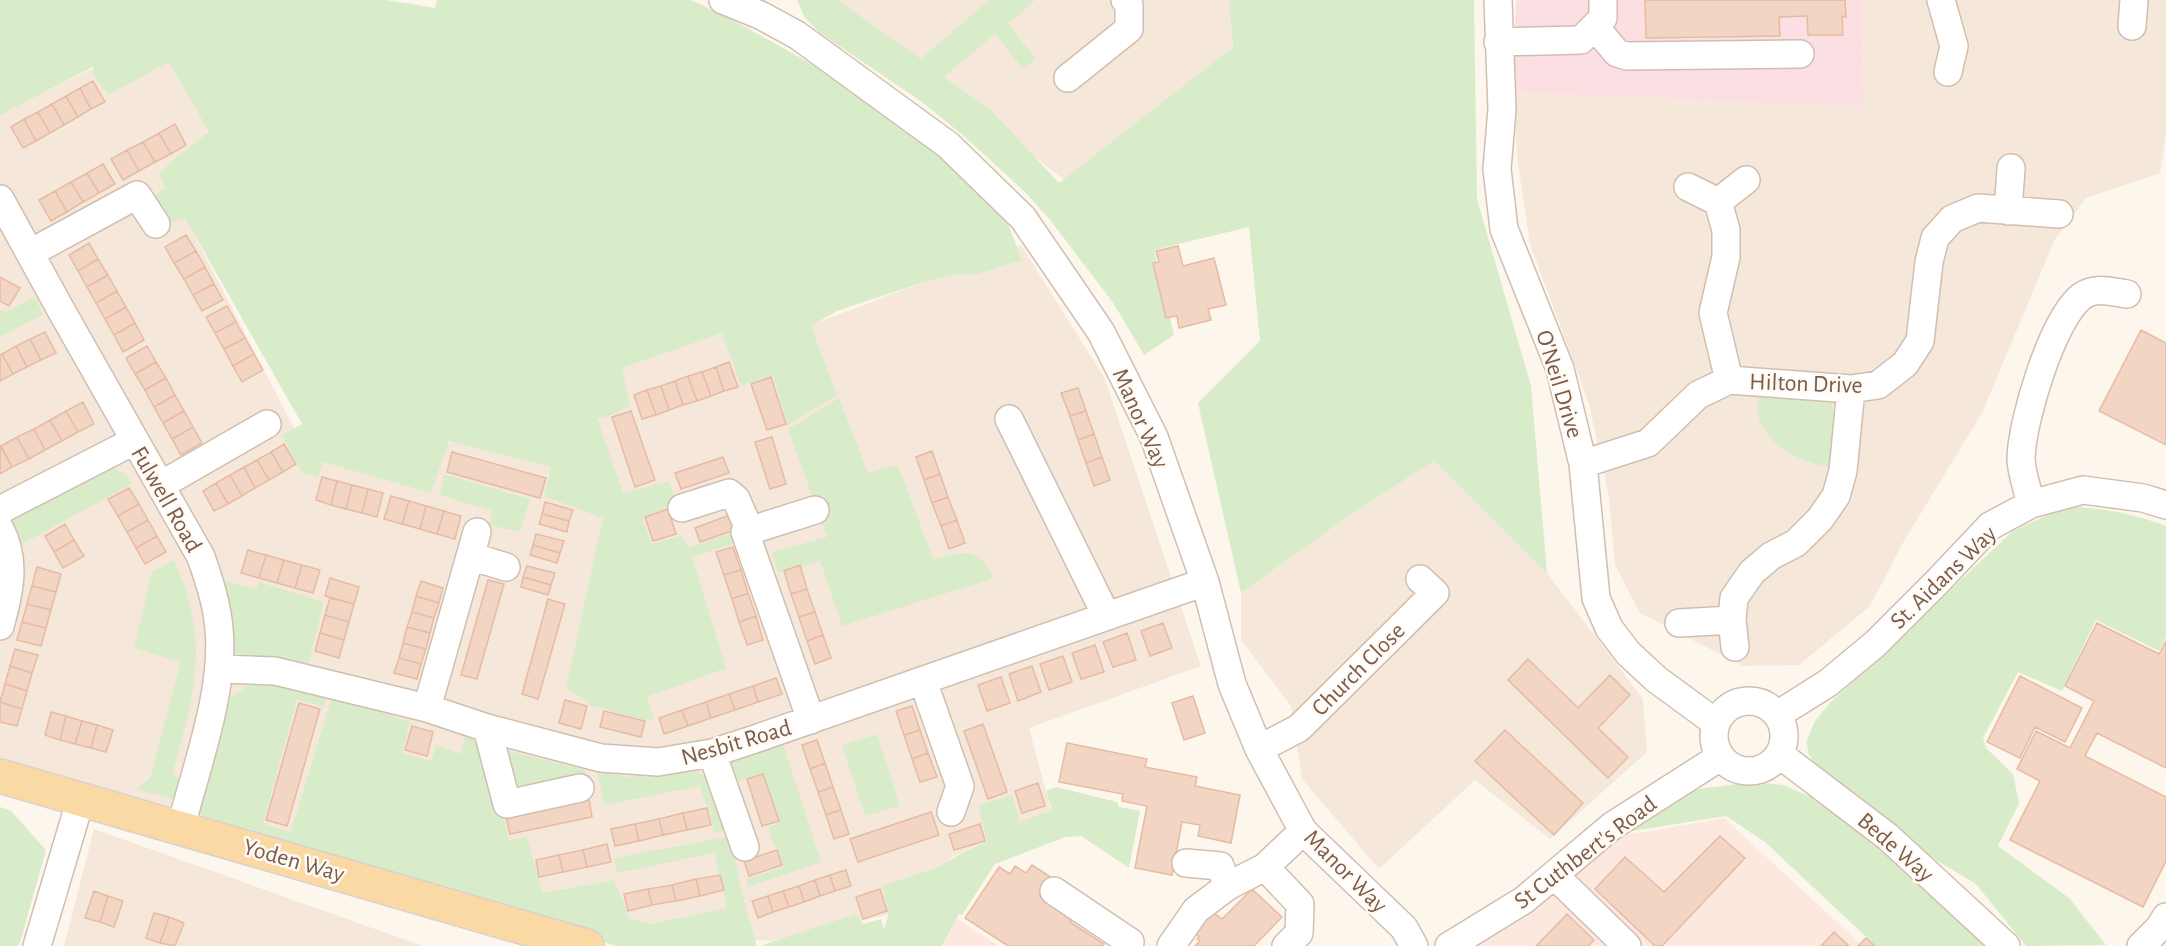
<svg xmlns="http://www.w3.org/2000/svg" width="2166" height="946" viewBox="0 0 2166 946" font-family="'Alegreya Sans',sans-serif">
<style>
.residential{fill:#f5e8da}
.commercial{fill:#fde8e0}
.medical{fill:#fbdfe3}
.green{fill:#d8ecc9}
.building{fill:#f3d5c3;stroke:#e6bba3;stroke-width:1.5}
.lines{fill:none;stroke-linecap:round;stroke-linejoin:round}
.minor-casing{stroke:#d1beb0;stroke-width:30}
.major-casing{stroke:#dad1cd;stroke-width:36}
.minor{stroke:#fff;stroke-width:27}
.major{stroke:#fbd9a5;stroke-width:33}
.labels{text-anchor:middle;stroke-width:5;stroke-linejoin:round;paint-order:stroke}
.street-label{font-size:24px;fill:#7a5c4d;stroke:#fffaf3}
</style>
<rect width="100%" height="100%" fill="#fdf6ec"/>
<path class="residential" d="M818,0H1229L1233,47L1064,180L883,37Z
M1862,0H2166V134L2160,173L2086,198L2055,239L1982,413L1904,541L1870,606L1799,665L1743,666L1640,613L1615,565L1609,497L1589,404L1530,244L1518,164L1512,92L1863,107Z
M169,58L208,130L189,225L309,457L431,493L448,443L598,415L623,363L722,330L811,325L1021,245L1104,377L1201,666L1029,728L1051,810L952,857L896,913L771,941L633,931L0,760V114L90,70Z
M1434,461L1547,573L1643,699L1647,752L1550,839L1475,780L1379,869L1302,779L1291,706L1241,640V593L1353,513Z
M94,829L423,946H64Z"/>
<path class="commercial" d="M1724,818L1863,946H1471L1620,836Z
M957,918L999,946H943Z"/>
<path class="medical" d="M1516,0H1862L1863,107L1512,92Z"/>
<path class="green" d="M0,0H386L435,8L437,0H691L731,19L806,61L848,88L941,157L1007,222L1022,260L973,275L954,274L927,281L837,311L811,326L837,395L788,425L773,375L741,386L722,333L622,368L630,406L609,416L597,418L623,493L669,481L677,504L642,517L652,544L682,535L688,548L732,533L735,543L692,557L726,668L647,697L654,719L645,720L592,706L566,688L603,518L544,496L551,467L449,441L431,493L323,462L318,477L302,473L282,435L302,424L185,218L164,224L152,208L156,194L165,188L159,173L178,156L209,132L169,62L108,95L93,74V67L0,115Z
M797,0H837L921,59L989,0H1035L1008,24L1036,59L1023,69L995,34L944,77L991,110L1059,183L1233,47L1229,0H1474L1477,199L1531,386L1547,573L1434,461L1353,513L1241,593L1198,403L1260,341L1249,227L1154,250L1174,335L1144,355L1114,304L1051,221L1024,191L965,137L922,102L820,33L805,18Z
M35,297L43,315L0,337V310L5,312Z
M1757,395L1828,400L1832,402L1834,422L1837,426L1833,468C1804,463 1776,451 1761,424C1757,416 1758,403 1757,395Z
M839,398L868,473L898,465L933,559C964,552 978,545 994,578L842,626L820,561L778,573L772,552L827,537L788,429Z
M111,467L126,475L133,483L17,547L10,529L12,519Z
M444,474L530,499L520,532L489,525L492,511L440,495Z
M2077,507C2108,509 2137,515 2166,526V637L2159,651L2096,620L2062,691L2018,672L1983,738L1986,748L2013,774L2019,803L1998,846L2069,898L2106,945L2026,946L1976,884L1911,845L1819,770L1808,753L1807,740L1815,721L1830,703L2013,531L2052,513Z
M174,560C210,641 196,692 172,773L181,780L176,800L136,789L150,778L181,662L134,648L152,572Z
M219,579L256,589L259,582L324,602L308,665C287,664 245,668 232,649C226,641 221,593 219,579Z
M252,683H271L326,695L324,707L297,700L263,824L291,832L332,696L410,722L402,753L431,761L436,745L460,754L465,737L484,742L509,840L527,837L543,893L614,880L630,919L651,924L727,908L714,853L617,873L614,858L726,837L735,858L745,906L757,946H616L202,818L198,801L225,701Z
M877,734L900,806L865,816L842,745Z
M783,744L821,862L748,887L746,879L784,867L777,847H774L768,827L779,823L763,773L735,782L727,766L731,762Z
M506,750L585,770L587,779L513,792Z
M694,770L709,779L725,830L714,833L709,806L706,805L700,786L604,805L597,771L628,777Z
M1755,782L1783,785L1816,799L1848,822L1898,862L1987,946H1876L1765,842L1726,816L1626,832L1663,806L1698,789Z
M1056,787L1117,802L1119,807L1140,811L1129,868L1081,836L1065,837L995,864L962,915L959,914L942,946H760L856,914L863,924L881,919L884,930L889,912L882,886L939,867L962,853L987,841L978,806L1012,795L1020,822L1052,810L1046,791Z
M0,807L11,811L46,850L20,943L17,946H0Z"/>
<path class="building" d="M1645,0H1845L1846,17L1842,16L1843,35H1808L1807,16L1779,17L1780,36L1646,38Z
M93,81L105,102L91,109L80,88Z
M80,88L91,109L78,117L66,96Z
M66,96L78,117L64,125L52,104Z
M52,104L64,125L50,133L38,112Z
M38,112L50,133L36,141L24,119Z
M24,119L36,141L23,148L11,127Z
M175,124L186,145L171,154L159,133Z
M159,133L171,154L155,162L143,142Z
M143,142L155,162L139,171L127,150Z
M127,150L139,171L123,180L111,159Z
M103,164L115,184L99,193L87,173Z
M87,173L99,193L83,202L71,182Z
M71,182L83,202L67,212L55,191Z
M55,191L67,212L51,221L39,200Z
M186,235L196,251L174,263L165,247Z
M89,243L98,259L78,271L69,255Z
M1178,246L1183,266L1214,258L1226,305L1208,309L1211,320L1179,328L1177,316L1166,318L1153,263L1159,262L1156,251Z
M196,251L205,267L184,279L174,263Z
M98,259L108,275L87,287L78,271Z
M205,267L214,284L193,295L184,279Z
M108,275L117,291L96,303L87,287Z
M0,277L20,288L9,306L0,301Z
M214,284L223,300L202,311L193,295Z
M117,291L126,307L105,319L96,303Z
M227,306L236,322L215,333L206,317Z
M126,307L135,323L114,335L105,319Z
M236,322L245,338L224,349L215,333Z
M135,323L144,340L123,352L114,335Z
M2141,330L2166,343V445L2099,411Z
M45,332L56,353L41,360L30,339Z
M245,338L254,354L233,366L224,349Z
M30,339L41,360L27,367L16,346Z
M16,346L27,367L13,374L2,354Z
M147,346L156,362L135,374L126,358Z
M2,354L13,374L0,381V355Z
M254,354L263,370L242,382L233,366Z
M156,362L166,378L145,390L135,374Z
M729,362L738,387L724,391L716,367Z
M716,367L724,391L711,396L702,372Z
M702,372L711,396L697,401L688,376Z
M688,376L697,401L683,405L675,381Z
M771,377L786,424L767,430L751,384Z
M166,378L175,395L154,407L145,390Z
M675,381L683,405L669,410L661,386Z
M661,386L669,410L656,415L647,390Z
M1078,388L1086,411L1070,416L1061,393Z
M647,390L656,415L642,419L634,395Z
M175,395L184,411L163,423L154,407Z
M83,402L94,424L78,432L66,411Z
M66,411L78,432L62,441L50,420Z
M184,411L193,427L172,439L163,423Z
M631,411L655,480L635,487L612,417Z
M1086,411L1094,434L1078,440L1070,416Z
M50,420L62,441L45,450L34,429Z
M193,427L202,443L181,455L172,439Z
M34,429L45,450L29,459L17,437Z
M1094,434L1102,457L1086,463L1078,440Z
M17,437L29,459L12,467L1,446Z
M772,437L786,484L770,489L755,442Z
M284,444L296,464L283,472L271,452Z
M0,446L12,467L0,474Z
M932,451L940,474L924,480L916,457Z
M271,452L283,472L269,480L257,460Z
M452,452L546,478L540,498L447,472Z
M723,457L729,473L681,489L675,473Z
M1102,457L1110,480L1094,486L1086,463Z
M257,460L269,480L255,488L244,467Z
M244,467L255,488L242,496L230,475Z
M940,474L948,497L932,503L924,480Z
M230,475L242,496L228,504L216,483Z
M322,477L337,481L331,505L316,500Z
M337,481L352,485L346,509L331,505Z
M216,483L228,504L214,511L203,491Z
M352,485L368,489L362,513L346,509Z
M129,488L139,504L118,516L108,499Z
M368,489L383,493L377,517L362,513Z
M391,496L409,501L402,524L384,519Z
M948,497L957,520L941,526L932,503Z
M409,501L426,506L420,529L402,524Z
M545,502L573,510L569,521L542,514Z
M139,504L148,520L127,532L118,516Z
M426,506L444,511L437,534L420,529Z
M668,509L676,534L653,541L645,517Z
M444,511L461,516L455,539L437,534Z
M735,513L740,528L700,542L695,528Z
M542,514L569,521L567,532L539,524Z
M148,520L157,536L136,548L127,532Z
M957,520L965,543L949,549L941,526Z
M65,524L74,540L54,552L45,536Z
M536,534L564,541L560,553L533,545Z
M157,536L166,552L145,564L136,548Z
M74,540L84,556L63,568L54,552Z
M533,545L560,553L557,563L530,555Z
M733,547L741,570L724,575L716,552Z
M248,550L266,555L259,578L241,573Z
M266,555L284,560L277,583L259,578Z
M284,560L302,565L295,588L277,583Z
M302,565L320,570L313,593L295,588Z
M800,565L807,589L791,594L784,571Z
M527,566L555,573L551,585L523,577Z
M37,567L61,574L56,592L32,586Z
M741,570L748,593L732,599L724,575Z
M523,577L551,585L548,595L521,587Z
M330,578L359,587L354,604L325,596Z
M488,580L504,584L477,679L461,675Z
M421,581L443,588L439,603L416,596Z
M32,586L56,592L51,610L27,604Z
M807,589L815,612L799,617L791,594Z
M748,593L756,616L739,622L732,599Z
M416,596L439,603L434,618L412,612Z
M330,598L354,604L349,622L325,615Z
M548,599L565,604L538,699L522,694Z
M27,604L51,610L46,628L22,622Z
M412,612L434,618L430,633L407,627Z
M815,612L823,635L807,641L799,617Z
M325,615L349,622L344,640L320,633Z
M756,616L763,640L747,645L739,622Z
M22,622L46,628L41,646L17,640Z
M1163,623L1172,648L1150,656L1141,631Z
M2097,623L2159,654L2166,641V768L2097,733L2085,756L2166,797V861L2143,907L2010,840L2040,781L2017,769L2036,731L2070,748L2094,701L2065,686Z
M407,627L430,633L426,649L403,643Z
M320,633L344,640L339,658L315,651Z
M1127,633L1136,660L1113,667L1103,642Z
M823,635L831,658L815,664L807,641Z
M403,643L426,649L421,664L399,658Z
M1095,645L1104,672L1081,679L1072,653Z
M15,649L38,655L32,673L10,666Z
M1063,656L1072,682L1049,690L1040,664Z
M399,658L421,664L417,679L394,673Z
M1528,659L1578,708L1610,675L1630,695L1598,728L1628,757L1608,778L1508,680Z
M10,666L32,673L27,691L5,684Z
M1032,666L1041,692L1018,701L1009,674Z
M2020,676L2082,708L2065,742L2035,727L2020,758L1987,742Z
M1001,677L1010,703L987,711L978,685Z
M776,678L782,694L758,702L753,686Z
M5,684L27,691L22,709L0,702Z
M753,686L758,702L735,710L729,694Z
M729,694L735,710L711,718L706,702Z
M1193,696L1205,733L1184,740L1172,703Z
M565,700L587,706L581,729L559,723Z
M0,702L22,709L17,726L0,722Z
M706,702L711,718L688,726L682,710Z
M299,703L320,709L287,826L266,820Z
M912,706L920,730L904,735L896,711Z
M682,710L688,726L664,734L659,718Z
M604,711L645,721L641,737L600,727Z
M51,712L66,716L60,740L45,735Z
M66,716L82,721L75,744L60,740Z
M82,721L97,725L91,748L75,744Z
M983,724L1007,792L988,799L964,731Z
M97,725L113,730L106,752L91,748Z
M412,726L433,732L427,756L405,750Z
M920,730L928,753L912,759L904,735Z
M1505,730L1583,803L1554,835L1475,761Z
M817,740L825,763L810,769L802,745Z
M1067,743L1147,759L1145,767L1197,777L1195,786L1240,795L1231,843L1198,836L1200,825L1182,822L1172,875L1135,868L1147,806L1122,801L1123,794L1059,782Z
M928,753L937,777L920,782L912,759Z
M825,763L833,787L818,792L810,769Z
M763,774L779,821L762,826L747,779Z
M1038,783L1045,806L1022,813L1015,791Z
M833,787L841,810L826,815L818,792Z
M589,800L592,817L510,834L506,817Z
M707,808L711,825L687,830L683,813Z
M841,810L849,834L834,839L826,815Z
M931,812L939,835L858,862L850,839Z
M683,813L687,830L663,835L659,819Z
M659,819L663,835L639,841L635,824Z
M635,824L639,841L615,846L611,829Z
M980,824L985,841L954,850L949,834Z
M1720,836L1745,858L1662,946H1655L1595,889L1625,857L1664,892Z
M607,844L611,862L587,867L583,850Z
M583,850L587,867L563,872L559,855Z
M777,850L782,865L749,876L744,861Z
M559,855L563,872L539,877L536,860Z
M1032,865L1052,878L1041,894L1075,916L1070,922L1104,944L1103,946H1008L965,918L999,867L1010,874L1015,866L1026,873Z
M846,870L851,886L835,891L830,875Z
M720,875L724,890L700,896L696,879Z
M830,875L835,891L820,896L815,880Z
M696,879L700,896L676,901L672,885Z
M815,880L820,896L804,902L799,886Z
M672,885L676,901L652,905L648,889Z
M799,886L804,902L789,907L783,891Z
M648,889L652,905L628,911L624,894Z
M880,889L887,911L863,919L856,897Z
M1252,889L1282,917L1254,946H1195L1200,941L1197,939L1199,937L1194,932L1213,912L1222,919Z
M94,891L108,896L100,922L85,918Z
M783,891L789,907L773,912L768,896Z
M108,896L123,901L114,927L100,922Z
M768,896L773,912L758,918L752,901Z
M154,913L169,917L160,943L146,938Z
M1567,914L1594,940L1588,946H1536Z
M169,917L184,923L175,946L160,943Z
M1834,932L1849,946H1821Z
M1866,938L1875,946H1858Z"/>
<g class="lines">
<defs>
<path id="minor" d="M723,0L760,15L797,35L948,145L1023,218L1101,332L1154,437L1205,582L1232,684L1259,749L1303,831L1404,928L1414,946
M1498,0L1502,109L1497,169L1504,229L1560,369L1583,464L1596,598L1609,628L1628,653L1656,679L1716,723
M1941,0L1954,46L1948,72
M2132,26L2134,0
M1595,27L1617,53L1627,56L1800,54
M1498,42L1581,40L1603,18V0
M1068,78L1129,29V5L1125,0
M1688,187L1718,202
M0,199L61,310L201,557C209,580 217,604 219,629C225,691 196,767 181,827
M2008,211L2011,168
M30,253L137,195L156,224
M1729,380L1713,313L1726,257V230L1718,202L1746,180
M1009,419L1106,615
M1583,464L1648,443L1698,395L1729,380L1851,389L1878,385L1905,364L1920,341L1929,262L1935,238L1952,219L1978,208L2059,214
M161,485L267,424
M2031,504C2028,490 2021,473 2021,458C2022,421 2052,319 2082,296C2096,286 2112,292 2127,294
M682,508L729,493L736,499L750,531
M0,510L134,441
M0,529C17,561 9,594 0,626
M470,556L506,567
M1679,623L1732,620
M1735,647L1732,620L1734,598L1752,572L1771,556L1796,543L1820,519L1836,496L1843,471L1851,389
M219,669L275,671L427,708L487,728L601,758L658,762L712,753L752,740L1205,582
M923,681L960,786L951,812
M1714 736a35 35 0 1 1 70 0a35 35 0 1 1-70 0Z
M427,708L477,532
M1777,715L1828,683L1875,644L1938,581L1990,526L2031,504L2083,490L2143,498L2166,505
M811,720L745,532L815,510
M487,728L507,804L580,788
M1259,749L1299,728L1435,593L1420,579
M712,753L745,847
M1779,754L1888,837L2006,946
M1186,863L1220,866L1228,886
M1265,867L1300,904L1299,933L1286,946
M1554,875L1627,946
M1054,891L1130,942L1128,946
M37,946L81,798
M1171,946L1196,910L1228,886L1265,867L1303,831
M1449,946L1524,900L1612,826L1720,757
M2141,946L2159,928L2166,917"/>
<path id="major" d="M0,776L587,946"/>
</defs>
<use href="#minor" class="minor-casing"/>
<use href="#major" class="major-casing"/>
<use href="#minor" class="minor"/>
<use href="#major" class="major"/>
</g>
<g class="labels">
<g class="street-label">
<text transform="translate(1806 383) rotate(2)" y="8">Hilton Drive</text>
<text transform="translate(1560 384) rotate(73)" y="8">O'Neil Drive</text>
<text transform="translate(1141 418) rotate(66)" y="8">Manor Way</text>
<text transform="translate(167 499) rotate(60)" y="8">Fulwell Road</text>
<text transform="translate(1943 577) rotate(-44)" y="8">St. Aidans Way</text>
<text transform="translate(1358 669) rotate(-45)" y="8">Church Close</text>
<text transform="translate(736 742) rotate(-16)" y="8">Nesbit Road</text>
<text transform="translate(1896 847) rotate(41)" y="8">Bede Way</text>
<text transform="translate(1585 852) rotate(-37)" y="8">St Cuthbert's Road</text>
<text transform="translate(294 860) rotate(16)" y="8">Yoden Way</text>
<text transform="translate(1346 871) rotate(45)" y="8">Manor Way</text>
</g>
</g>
</svg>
